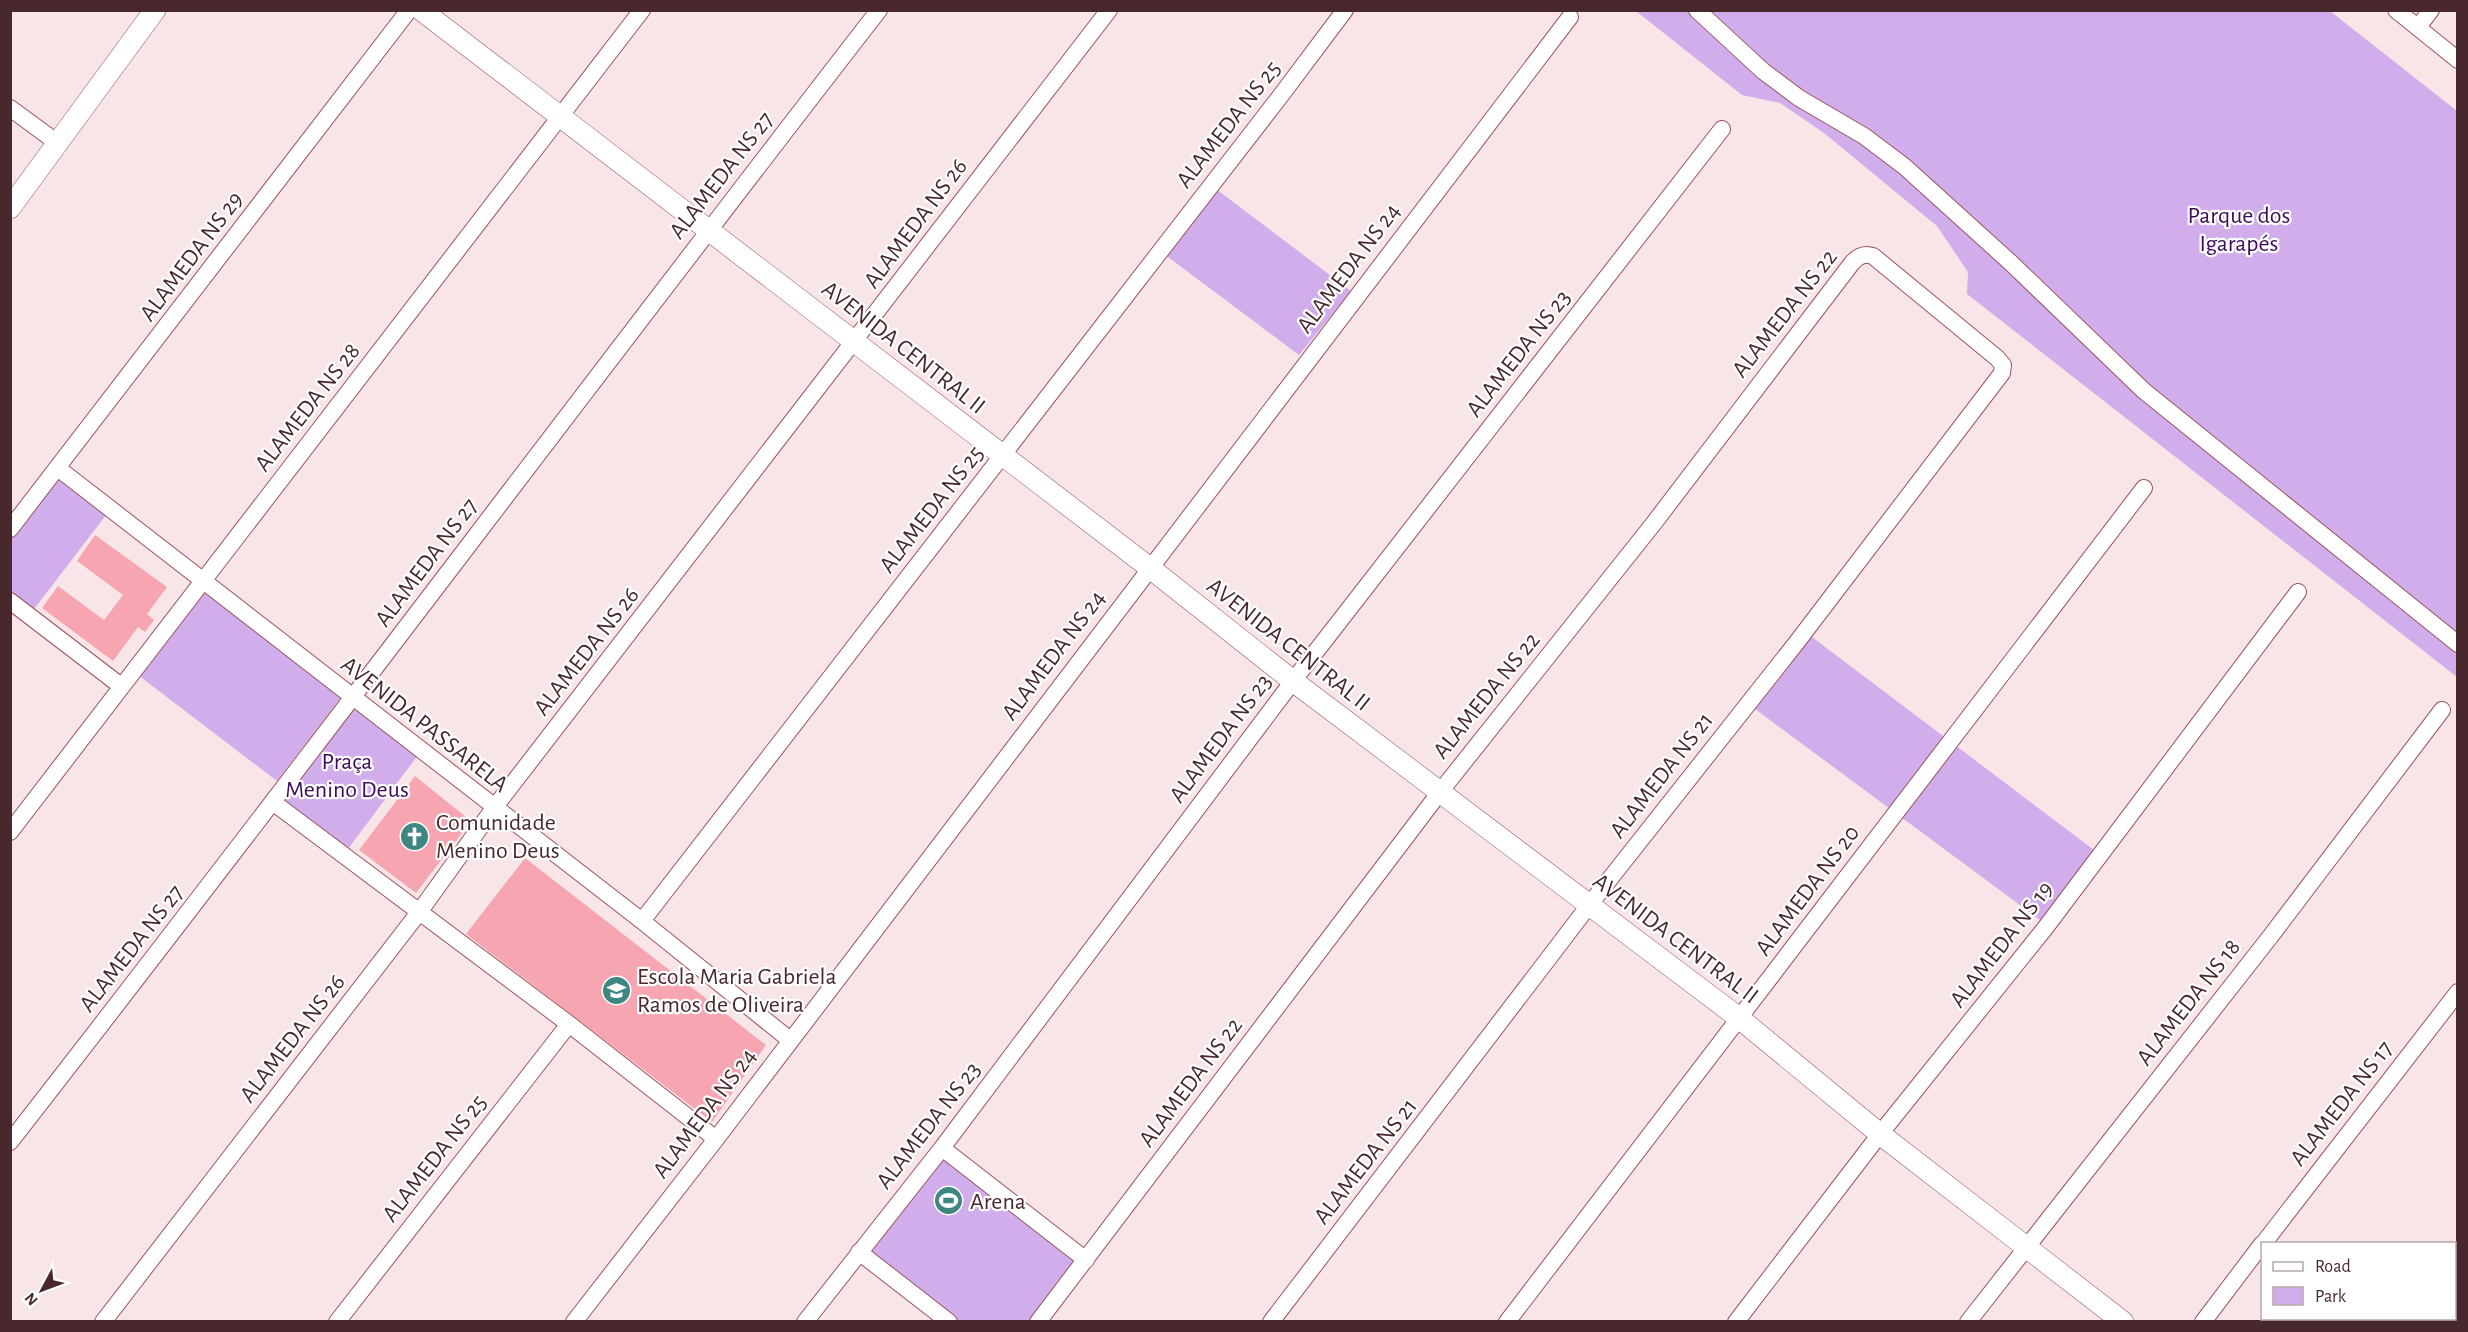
<svg xmlns="http://www.w3.org/2000/svg" width="2468" height="1332" viewBox="0 0 2468 1332" font-family="'Alegreya Sans',sans-serif">
<style>
.green{fill:#d1adeb}
.building{fill:#f7a6b1}
.lines{fill:none;stroke-linecap:round;stroke-linejoin:round}
.minor-casing{stroke:#9d535f;stroke-width:18}
.tertiary-casing{stroke:#9d535f;stroke-width:22}
.minor{stroke:#fff;stroke-width:16}
.tertiary{stroke:#fff;stroke-width:21}
.labels{text-anchor:middle;stroke-width:4.5;stroke-linejoin:round;paint-order:stroke}
.street-label{font-size:24px;fill:#48282c;stroke:#fff}
.park-label{font-size:24px;fill:#3d0b57;stroke:#fff}
.poi-label{font-size:24px;fill:#48282c;stroke:#fff;text-anchor:start}
</style>
<rect width="100%" height="100%" fill="#f7e5e7"/>
<path class="green" d="M1636,11H2330L2457,111V677L1967,294L1968,272L1937,226L1824,133L1780,103L1742,95Z
M1212,186L1351,291L1299,355L1160,251Z
M59,472L110,510L31,613L11,598L10,534Z
M201,584L344,693L277,781L134,672Z
M1800,628L2098,853L2044,923L1743,700Z
M349,696L421,751L345,853L273,798Z
M934,1148L1083,1258L1036,1321L944,1322L853,1253Z"/>
<path class="building" d="M95,535L167,587L147,614L154,620L145,632L138,627L113,661L42,608L58,586L104,620L123,595L77,561Z
M415,776L471,821L416,893L359,850Z
M525,858L766,1045L712,1122L466,934Z"/>
<g class="lines">
<defs>
<path id="minor" d="M1697,10L1763,71L1799,98L1864,136L1905,167L2011,263L2144,391L2458,644
M2396,10L2458,60
M2418,27L2431,10
M10,108L59,144
M59,469L642,921L790,1040
M10,529L409,10
M10,601L121,686
M274,803L569,1024L716,1139
M10,832L642,10
M642,921L1282,94L1345,10
M10,1142C303,767 587,386 879,10
M942,1148L1086,1260
M2263,1244L2458,992
M859,1252L949,1322
M2454,1296L2458,1292
M103,1322L420,911L494,808L1109,10
M337,1322L569,1024
M574,1322L716,1139L1570,17
M805,1322L942,1148L1293,681L1722,129
M1038,1322L1440,792L1654,523L1852,263C1858,256 1864,253 1873,256L1997,358L2003,365L2002,373L1797,642L1590,904L1271,1322
M1507,1322L2144,488
M1736,1322L1880,1134L2046,927L2298,592
M1968,1322L2270,937L2442,710
M2203,1322L2262,1244
M2435,1322L2437,1318"/>
<path id="tertiary" d="M421,10L1150,568L1293,681L1739,1018L1880,1134L2123,1322
M10,208L155,10"/>
</defs>
<use href="#minor" class="minor-casing"/>
<use href="#tertiary" class="tertiary-casing"/>
<use href="#minor" class="minor"/>
<use href="#tertiary" class="tertiary"/>
</g>
<defs>
<symbol id="church-disc" viewBox="-11 -11 22 22"><circle r="9.5" fill="#3e8682" stroke="#fff"/><path d="M-1.2-6h2.4v3.5h3.3v2.4h-3.3V6h-2.4V-.1h-3.3v-2.4h3.3Z" fill="#fff"/></symbol>
<symbol id="school-disc" viewBox="-11 -11 22 22"><circle r="9.5" fill="#3e8682" stroke="#fff"/><path d="M0-5L7-2L0 1L-7-2ZM-4 1L0 2.5L4 1V4Q0 6-4 4Z" fill="#fff"/></symbol>
<symbol id="stadium-disc" viewBox="-11 -11 22 22"><circle r="9.5" fill="#3e8682" stroke="#fff"/><path d="M0-5a6.5 5 0 1 0 0 10a6.5 5 0 1 0 0-10ZM-3.5-1.8h7v3.6h-7Z" fill="#fff"/></symbol>
</defs>
<g fill-rule="evenodd">
<use href="#church-disc" x="398" y="820" width="33" height="33"/>
<use href="#school-disc" x="600" y="974" width="33" height="33"/>
<use href="#stadium-disc" x="932" y="1184" width="33" height="33"/>
</g>
<g class="labels">
<g class="street-label">
<text transform="translate(1228 124) rotate(-52)" y="8">ALAMEDA NS 25</text>
<text transform="translate(721 175) rotate(-52)" y="8">ALAMEDA NS 27</text>
<text transform="translate(915 223) rotate(-53)" y="8">ALAMEDA NS 26</text>
<text transform="translate(191 256) rotate(-53)" y="8">ALAMEDA NS 29</text>
<text transform="translate(1348 268) rotate(-53)" y="8">ALAMEDA NS 24</text>
<text transform="translate(1784 313) rotate(-52)" y="8">ALAMEDA NS 22</text>
<text transform="translate(904 347) rotate(38)" y="8">AVENIDA CENTRAL II</text>
<text transform="translate(1518 353) rotate(-52)" y="8">ALAMEDA NS 23</text>
<text transform="translate(307 407) rotate(-52)" y="8">ALAMEDA NS 28</text>
<text transform="translate(931 509) rotate(-52)" y="8">ALAMEDA NS 25</text>
<text transform="translate(426 562) rotate(-53)" y="8">ALAMEDA NS 27</text>
<text transform="translate(1289 644) rotate(38)" y="8">AVENIDA CENTRAL II</text>
<text transform="translate(586 651) rotate(-52)" y="8">ALAMEDA NS 26</text>
<text transform="translate(1053 655) rotate(-53)" y="8">ALAMEDA NS 24</text>
<text transform="translate(1486 695) rotate(-51)" y="8">ALAMEDA NS 22</text>
<text transform="translate(425 724) rotate(38)" y="8">AVENIDA PASSARELA</text>
<text transform="translate(1220 738) rotate(-53)" y="8">ALAMEDA NS 23</text>
<text transform="translate(1661 775) rotate(-52)" y="8">ALAMEDA NS 21</text>
<text transform="translate(1807 890) rotate(-53)" y="8">ALAMEDA NS 20</text>
<text transform="translate(1676 938) rotate(37)" y="8">AVENIDA CENTRAL II</text>
<text transform="translate(2001 944) rotate(-52)" y="8">ALAMEDA NS 19</text>
<text transform="translate(131 948) rotate(-52)" y="8">ALAMEDA NS 27</text>
<text transform="translate(2188 1002) rotate(-52)" y="8">ALAMEDA NS 18</text>
<text transform="translate(292 1038) rotate(-52)" y="8">ALAMEDA NS 26</text>
<text transform="translate(1190 1082) rotate(-53)" y="8">ALAMEDA NS 22</text>
<text transform="translate(2341 1103) rotate(-52)" y="8">ALAMEDA NS 17</text>
<text transform="translate(704 1113) rotate(-53)" y="8">ALAMEDA NS 24</text>
<text transform="translate(928 1125) rotate(-52)" y="8">ALAMEDA NS 23</text>
<text transform="translate(434 1158) rotate(-52)" y="8">ALAMEDA NS 25</text>
<text transform="translate(1365 1161) rotate(-52)" y="8">ALAMEDA NS 21</text>
</g>
<g class="park-label">
<text x="2239" y="223">Parque dos<tspan x="2239" dy="28">Igarapés</tspan></text>
<text x="347" y="769">Praça<tspan x="347" dy="28">Menino Deus</tspan></text>
</g>
<g class="poi-label">
<text x="436" y="830">Comunidade<tspan x="436" dy="28">Menino Deus</tspan></text>
<text x="637" y="984">Escola Maria Gabriela<tspan x="637" dy="28">Ramos de Oliveira</tspan></text>
<text x="970" y="1209">Arena</text>
</g>
</g>
<rect width="2468" height="1332" fill="none" stroke="#48282c" stroke-width="24"/>
<rect x="2261" y="1242" width="195" height="78" fill="#ffffff" stroke="#b6a9ab" stroke-width="1.5"/>
<rect x="2273" y="1262" width="30" height="9" fill="#ffffff" stroke="#b6a9ab" stroke-width="1.5"/>
<text x="2315" y="1272" font-size="18" fill="#48282c">Road</text>
<rect x="2273" y="1287" width="30" height="18" fill="#d1adeb" stroke="#b6a9ab" stroke-width="1.5"/>
<text x="2315" y="1302" font-size="18" fill="#48282c">Park</text>
<g transform="translate(42 1290) rotate(229)" stroke="#ffffff" stroke-width="4.5" paint-order="stroke">
<path d="M0-4.5L10 22L0 15L-10 22Z" fill="#48282c"/>
<text y="-9" font-size="16" font-weight="bold" text-anchor="middle" fill="#48282c">N</text>
</g>
</svg>
